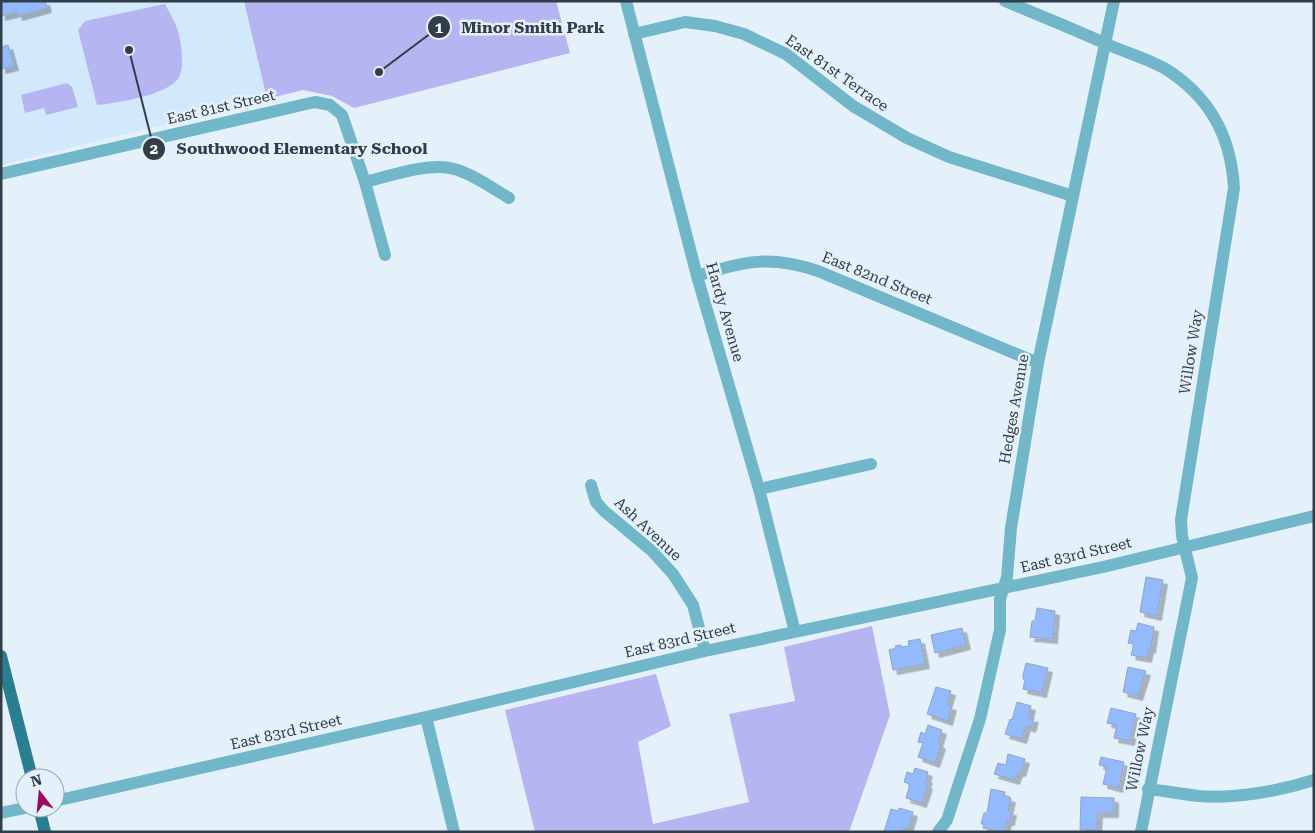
<svg xmlns="http://www.w3.org/2000/svg" width="1315" height="833" viewBox="0 0 1315 833" font-family="'Roboto Serif',serif">
<style>
.built{fill:#d1e9fa}
.green{fill:#b6b5f1}
.building{fill:#94bafe;stroke:#93a4c1;filter:url(#shadow)}
.lines{fill:none;stroke-linecap:round;stroke-linejoin:round}
.minor{stroke:#72b7c9;stroke-width:12}
.major{stroke:#297e92;stroke-width:12}
.labels{text-anchor:middle;stroke-width:5;stroke-linejoin:round;paint-order:stroke}
.street-label{font-size:15px;fill:#313e48;stroke:#e4f1fa}
.leader{fill:none;stroke:#313e48;stroke-width:2}
.callout-dot{fill:#313e48;stroke:#e4f1fa;stroke-width:2}
.mark-label{font-size:15px;text-anchor:middle;font-weight:bold;fill:#fff}
.callout-label{font-size:16px;text-anchor:middle;font-weight:bold;fill:#313e48;stroke:#e4f1fa;stroke-width:5;stroke-linejoin:round;paint-order:stroke}
</style>
<defs>
<filter id="shadow"><feDropShadow dx="4.5" dy="4.5" stdDeviation="0" flood-color="#0004"/></filter>
</defs>
<rect width="100%" height="100%" fill="#e4f1fa"/>
<path class="built" d="M1,1H244L267,99L1,165Z"/>
<path class="green" d="M244,1H556L570,53L354,108L332,96L303,90L267,99Z
M165,4C169,12 174,20 177,28C181,39 185,67 179,77C170,95 116,103 97,105L78,30L85,21Z
M67,83L72,87L78,107L46,115L44,108L25,113L21,95Z
M872,626L890,715L849,832H535L505,710L656,674L671,726L638,742L653,824L749,802L729,714L795,701L784,647Z"/>
<path class="building" d="M1,1H45L47,8L18,16L17,12L1,16Z
M8,45L14,66L1,69V47Z
M1146,577L1163,580L1157,616L1140,612Z
M1037,608L1055,611L1053,639L1030,637L1032,621H1035Z
M1138,623L1154,627L1151,649L1149,648L1147,658L1131,655L1134,644L1128,643L1131,630L1136,631Z
M962,628L966,645L935,653L931,635Z
M920,639L925,664L893,670L889,650L896,648L895,646L901,645L902,647L909,646L908,641Z
M1026,663L1048,668L1042,693L1023,689L1025,680L1023,679V675Z
M1128,667L1146,671L1138,696L1123,692Z
M936,687L951,691L947,705L952,706L948,721L927,714Z
M1017,702L1031,706L1028,717L1034,718L1031,728L1026,726L1022,739L1005,734L1010,719L1012,720Z
M1111,708L1136,714L1130,741L1114,738L1117,725L1107,723Z
M928,725L942,730L938,743L941,745L935,763L918,757L923,743L918,742L921,732L925,734Z
M1008,754L1025,759L1021,772H1018L1015,780L994,774L998,763L1006,765Z
M1101,757L1124,762L1119,788L1103,784L1107,767L1099,765Z
M915,768L928,772L926,778L928,779L926,784H924L928,785L922,803L906,798L910,784L904,782L907,772L913,774Z
M991,789L1005,792L1004,796L1011,798L1008,811H1012L1010,821H1007L1004,832L983,828L984,824H981L984,813H987Z
M1081,797L1114,798V813H1098L1097,830H1080Z
M899,808L913,812L908,829L903,828L902,832H884L891,809L898,811Z"/>
<g class="lines">
<path class="minor" d="M626,1L697,276L759,489L795,632
M1005,1C1041,16 1076,30 1111,46C1128,53 1148,59 1164,68C1210,96 1231,136 1234,188L1181,520L1182,536L1192,578L1141,832
M634,34L685,22L715,26L744,34L786,54L853,106L907,138L949,157L1073,196
M1,174L315,102L330,105L342,115L365,182L385,255
M365,182C390,176 429,162 454,169C473,174 492,188 509,198
M697,276C743,261 770,255 818,271L1038,363
M591,485L596,502L604,511L652,551L673,574L693,605L705,651
M759,489L871,464
M426,717L454,832
M1148,789C1165,791 1182,794 1199,796C1234,799 1280,791 1314,780
M55,801L426,717L705,651L1103,567L1314,516
M1,813L25,808
M938,832L947,820L980,719L1000,630V599L1007,577L1011,528L1038,363L1114,1"/>
<path class="major" d="M1,656L32,778
M39,808L45,832"/>
</g>
<g class="labels">
<g class="street-label">
<text transform="translate(837 73) rotate(35)" y="5">East 81st Terrace</text>
<text transform="translate(221 107) rotate(-13)" y="5">East 81st Street</text>
<text transform="translate(877 278) rotate(22)" y="5">East 82nd Street</text>
<text transform="translate(725 312) rotate(74)" y="5">Hardy Avenue</text>
<text transform="translate(1191 352) rotate(-81)" y="5">Willow Way</text>
<text transform="translate(1014 409) rotate(-80)" y="5">Hedges Avenue</text>
<text transform="translate(648 529) rotate(43)" y="5">Ash Avenue</text>
<text transform="translate(1076 555) rotate(-13)" y="5">East 83rd Street</text>
<text transform="translate(680 640) rotate(-13)" y="5">East 83rd Street</text>
<text transform="translate(286 732) rotate(-13)" y="5">East 83rd Street</text>
<text transform="translate(1140 749) rotate(-78)" y="5">Willow Way</text>
</g>
</g>
<path class="leader" d="M379 72L439 27M129 50L154 149"/>
<g class="callout-dot">
<circle cx="379" cy="72" r="5"/>
<circle cx="129" cy="50" r="5"/>
<circle cx="439" cy="27" r="12"/>
<circle cx="154" cy="149" r="12"/>
</g>
<g class="mark-label">
<text x="439" y="33">1</text>
<text x="154" y="154">2</text>
</g>
<g class="callout-label">
<text x="533" y="33">Minor Smith Park</text>
<text x="302" y="154">Southwood Elementary School</text>
</g>
<rect width="1315" height="833" fill="none" stroke="#313e48" stroke-width="5"/>
<g transform="translate(40 793) rotate(344)"><circle r="24" fill="#e4f1fa" stroke="#9ca9b3"/>
<path d="M0-4L9 19L0 12L-9 19Z" fill="#990d60"/>
<text y="-8" font-size="14" font-weight="bold" text-anchor="middle" fill="#313e48">N</text>
</g>
</svg>
